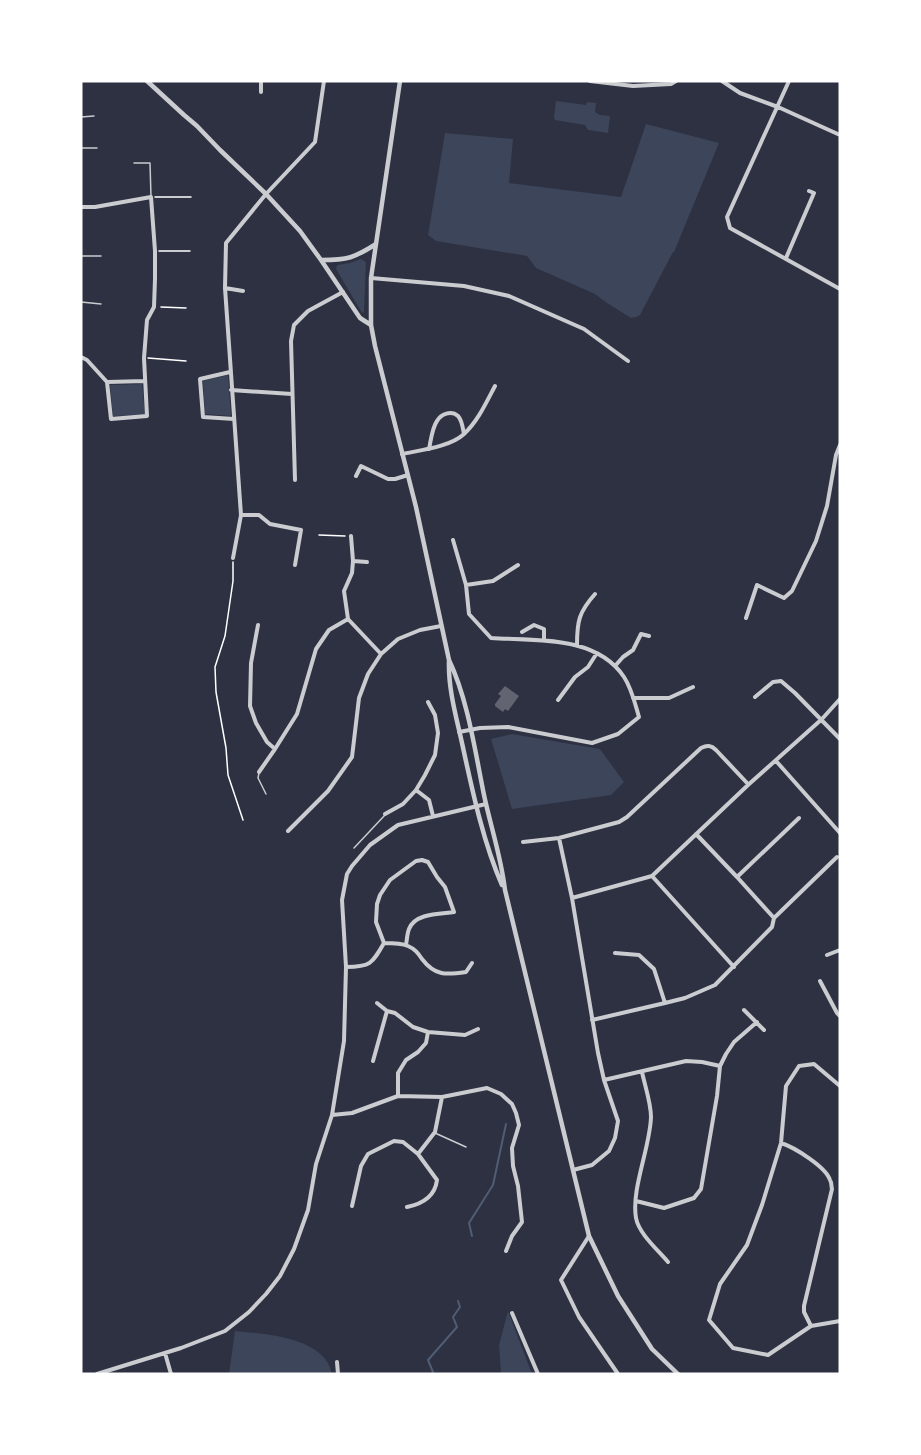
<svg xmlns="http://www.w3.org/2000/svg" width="921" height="1455" viewBox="0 0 921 1455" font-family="'Nunito Sans',sans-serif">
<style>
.green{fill:#3c4559}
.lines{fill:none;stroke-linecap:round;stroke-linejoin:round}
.stream{stroke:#4f5d75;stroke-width:2}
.building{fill:#626471}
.path{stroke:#fff;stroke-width:1.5}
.service{stroke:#caccd0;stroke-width:1.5}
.minor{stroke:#caccd0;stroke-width:4}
.tertiary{stroke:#caccd0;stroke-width:4.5}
</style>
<rect width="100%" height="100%" fill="#2d3142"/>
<path class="green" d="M556,101L586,105L587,102L596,103L595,112L600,115L610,116L608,133L588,130L585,125L555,120L554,117Z
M646,124L719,143L674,252H673L640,315L636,317L631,318L607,303L595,294L536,268L527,256L436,241L428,235L445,133L513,139L509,183L621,197Z
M361,259L366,262L364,312L362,313L336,269L337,265L350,263Z
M228,375L231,416L205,414L203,381Z
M142,384L145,415L113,416L110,385Z
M512,734L600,749L624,782L611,795L512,809L491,739Z
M508,1311L532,1374H501L499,1345Z
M235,1331C265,1334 325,1337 332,1374H229Z"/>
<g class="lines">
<path class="stream" d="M472,1236L469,1223L493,1185L506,1124
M432,1374L433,1372L428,1360L457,1327L453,1317L460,1307L458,1301"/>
</g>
<path class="building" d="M505,686L519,696L508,711L505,709L503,712L495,706V704L501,696L498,694Z"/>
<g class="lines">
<path class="path" d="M155,197H191
M159,251H190
M161,307L186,308
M148,358L186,361
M319,535L345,536
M233,562V581L225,636L215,667L216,692L226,748L228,775L243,820"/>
<path class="service" d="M81,117L94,116
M81,148H97
M134,163H150L151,197
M81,256H101
M81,302L101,304
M259,773L258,778L266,794
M354,848L385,815
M435,1133L466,1147"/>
<path class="minor" d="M261,81V92
M590,81L633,86L671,84L676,81
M722,81L740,93L778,107L840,135
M789,81L727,217L730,228L840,289
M81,207H95L151,197L155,251V279L154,307L147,320L144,358L147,416L111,419L107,382
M786,258L814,193L809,191
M371,278L464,286L509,296L584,329L628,361
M225,288L243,291
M81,357L87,360L107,382L145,381
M230,372L200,379L203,417L234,419
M231,390L292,394
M429,449C431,440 432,428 437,421C441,414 451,410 458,416C462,420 463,429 464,434
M402,454C421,450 450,447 464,434C478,421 486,403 495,386
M356,476L361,466L388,479H395L408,475
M295,480L291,341L294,325L308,311L343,292
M241,515H259L270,524L301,530L295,565
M351,536L353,561L352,573L344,591L348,619L381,654
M453,540L466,585L469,614L491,638C536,641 596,635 624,677C632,689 635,704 639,717L618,734L592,743L508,727L480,728L459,732
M233,558L241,515L225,288L226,243L266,194L315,142L324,81
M353,561L367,562
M466,585L493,581L518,565
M746,618L757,585L784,598L792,591L816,541L827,506L836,455L840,445
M258,625L251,663L250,706L256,723L267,742L275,749
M522,632L534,625L544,629V641
M577,645C577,621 579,612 595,594
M615,666L623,657L633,650L641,634L649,636
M755,697L773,682L781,681L795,693L840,739
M633,698H669L693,687
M558,700L575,677L588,667L597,653
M776,761L840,833
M259,772L275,749L297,714L316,649L329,630L348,619
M416,790L429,800L433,816
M385,814L403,804L416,790L425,775L435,755L438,733L435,715L428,702
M288,831L328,791L352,757L359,698L368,674L381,654L398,639L420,630L441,626
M696,834L737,877L774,918
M559,838L572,898L598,1053L604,1080L618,1121L615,1138L609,1151L592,1165L573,1170
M523,842L559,838L619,822L627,817L701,748C707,745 711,745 716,750L748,784
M652,876L734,967
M737,877L799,818
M572,898L652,876L748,785L822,719L840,699
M774,918L837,857
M384,943L376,922L377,904L380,895L390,880L416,861L422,860L428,862L437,877L445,887L454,912C440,914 415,913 409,929C407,934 407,940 406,945
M615,953L639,955L654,969L665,1003
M827,955L840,950
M346,967C370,967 372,964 384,943C391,943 401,943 408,946C415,949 418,953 422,959C435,976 446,975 466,972L472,963
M820,981L837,1013L840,1016
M377,1003L387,1011L395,1013L413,1027L428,1032L465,1035L478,1029
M744,1010L764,1030
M592,1020L665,1003L685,998L715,985L772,927L774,918
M373,1061L387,1011
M642,1072C645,1086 651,1103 651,1117C650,1148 631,1189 636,1218C639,1234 658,1250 668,1262
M604,1080L686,1061L702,1062L720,1066
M840,1086L814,1064L799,1066L786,1086L781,1143L762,1205L747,1245L720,1284L709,1320L733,1348L768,1355L811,1326L840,1321
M398,1096V1073L406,1060L418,1052L426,1043L428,1032
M332,1115L352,1113L398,1096L442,1097L487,1088L501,1094L512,1104L516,1113L519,1125L512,1148L513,1166L518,1186L522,1222L512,1236L506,1251
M781,1143C794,1147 826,1167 830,1180C832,1183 831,1186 832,1189L804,1306V1312L811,1326
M636,1201L664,1208L694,1198L701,1189L717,1096L720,1066L726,1054L734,1042L757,1022
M352,1206L361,1166L368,1154L394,1141L403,1142L418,1154
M407,1207C422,1204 435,1196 437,1180L418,1154L435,1132L442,1097
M589,1236L561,1280L579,1317L618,1374
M512,1313L538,1374
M165,1353L171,1374
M337,1362L338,1374
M97,1374L181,1348L225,1331L249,1312L266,1294L280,1276L294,1249L308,1210L316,1164L332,1115L344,1041L346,967L342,900L347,874L352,866L370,845L398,825L486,804"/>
<path class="tertiary" d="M147,81L184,115L197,126L220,150L266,194L300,231L321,260L360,318L371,325
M400,81L371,278V325L375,346L416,507L449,660C468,700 475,751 484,795C491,828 501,856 505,890L589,1236L618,1296L652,1349L678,1374
M321,260C348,260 354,258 376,244
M449,661C448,688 456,716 462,743C472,789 483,842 502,885"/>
</g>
<rect width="921" height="1455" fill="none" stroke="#ffffff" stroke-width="165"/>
</svg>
